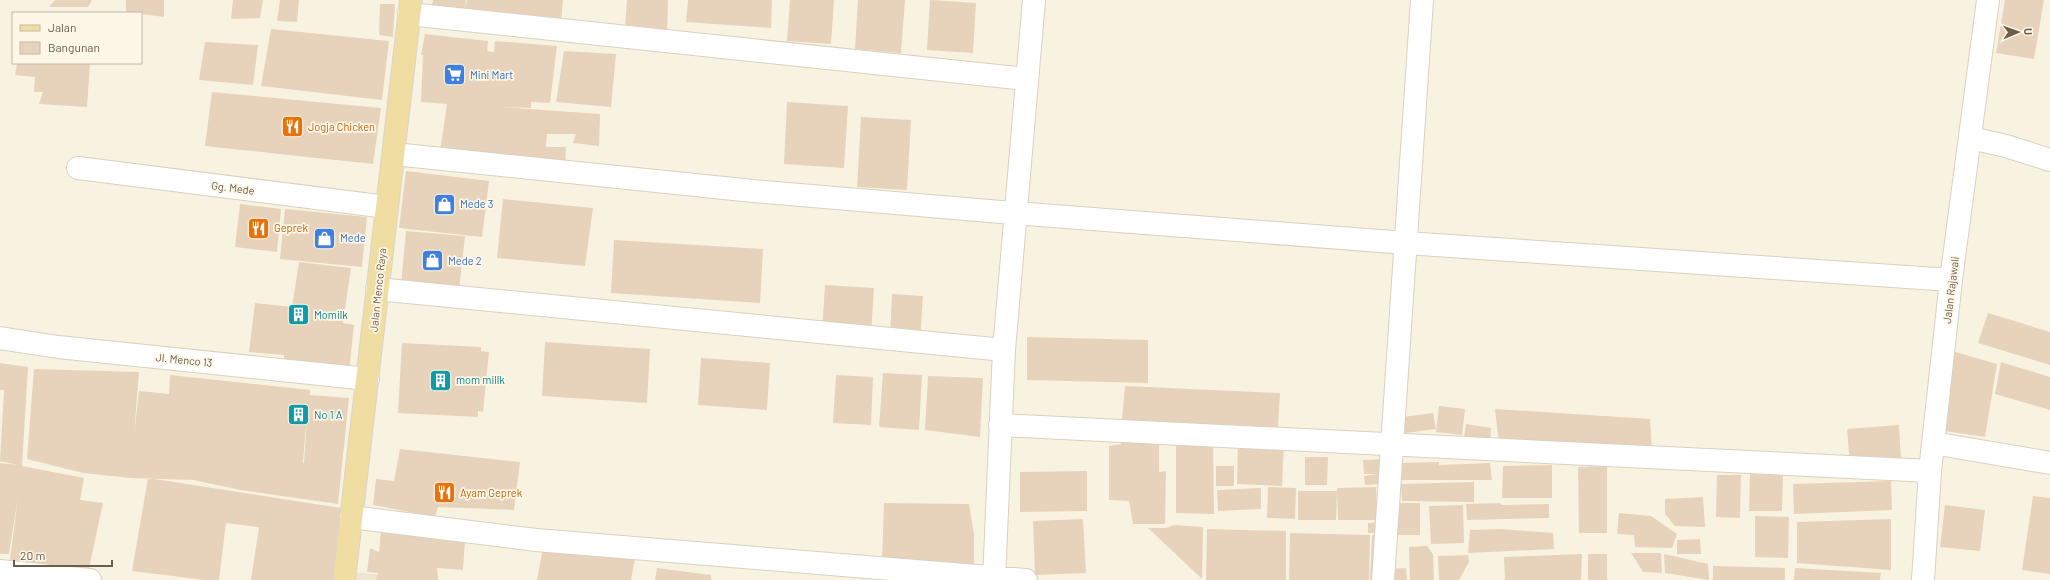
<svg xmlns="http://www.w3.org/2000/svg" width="2050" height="580" viewBox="0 0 2050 580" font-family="Barlow,sans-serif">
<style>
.residential{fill:#efe5d1}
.building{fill:#e7d3bb;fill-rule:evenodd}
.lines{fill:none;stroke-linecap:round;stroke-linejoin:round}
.minor-casing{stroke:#dbd0bf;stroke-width:24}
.major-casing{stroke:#d9d5d0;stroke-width:24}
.minor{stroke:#fff;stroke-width:22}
.major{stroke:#efdda1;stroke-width:22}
.labels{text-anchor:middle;stroke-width:3.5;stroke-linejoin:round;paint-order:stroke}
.shop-label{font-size:11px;fill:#366cbe;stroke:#fcf7e7;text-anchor:start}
.food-label{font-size:11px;fill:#c56008;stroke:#fcf7e7;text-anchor:start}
.street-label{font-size:11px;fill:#6c5c4c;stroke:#fcf7e7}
.culture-label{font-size:11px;fill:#0d838f;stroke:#fcf7e7;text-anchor:start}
</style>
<rect width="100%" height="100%" fill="#f8f3e1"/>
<path class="residential" d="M353,572L430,580H352Z"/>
<path class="building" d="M55,0H92L88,7H49Z
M126,0H164V17L126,12Z
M233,0H263L260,18L231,19Z
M280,0H299L297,22L277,21Z
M433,0H466L465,10L467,0H563L561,22L431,9Z
M627,0H668L667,31L625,28Z
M688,0H772L771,28L686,22Z
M790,0H834L831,44L787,41Z
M858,0H905L901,53L855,49Z
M930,0L976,3L973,53L927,50Z
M2005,0H2044L2034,59L1996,53Z
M380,4H395L393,37L379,35Z
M271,29L389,41L382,100L261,86Z
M425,34L488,41L487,51L494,52L495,41L557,46L550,103L531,102V108L501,107L600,114L599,146L573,143L576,134H547L546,147H566L565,168L440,152L447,104L421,102L423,55H421Z
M205,42L258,45L253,85L199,80Z
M564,51L616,54L611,107L556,102Z
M17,63H90L87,107L39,104L43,92H34L35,77L15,75Z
M212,92L381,108L373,164L205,146Z
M787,102L848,106L844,168L784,164Z
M861,117L911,120L907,190L857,187Z
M406,171L489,181L482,237L399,228Z
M503,199L593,208L585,266L497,258Z
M240,204L281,209L277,252L235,247Z
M285,209L367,217L362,267L280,259Z
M406,231L465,236L459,290L401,285Z
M614,240L763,249L760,303L611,293Z
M299,262L351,268L343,323L354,325L349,372L284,366V355L249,352L255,303L292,307Z
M825,285L874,288L871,335L822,332Z
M892,294L923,296L920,341L890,339Z
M1988,313L2050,332V365L1978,343Z
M1027,337L1148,340V383L1027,380Z
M545,342L650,349L647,403L542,396Z
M402,343L481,347V351L489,352L483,412L478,411V417L398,413Z
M1952,351L1997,364L1985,437L1944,431Z
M701,358L770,363L767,410L698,405Z
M2001,362L2050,377V410L1995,394Z
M0,363L28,367L22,466L84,478L80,500L103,503L89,568L10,560L18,497L9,554H0V463L18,465L0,461L4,390H0Z
M34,369L139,372L134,435L139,391L169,394L170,375L292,388L310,390V395L349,398L338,504L241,490L193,480L131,478L83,473L27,459ZM307,418L304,463H303L305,437Z
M883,373L922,375L919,430L879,427Z
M836,375L873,377L871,425L833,423Z
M928,376L983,378L980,437L925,430Z
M1125,386L1280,393L1278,427L1122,420Z
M1439,406L1465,409L1462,435L1436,432Z
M1495,409L1650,419L1652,451L1499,444Z
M1433,413L1436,429L1398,434L1396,418Z
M1466,424L1491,428L1490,442L1464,438Z
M1899,425L1901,461L1850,466L1847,429Z
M1123,437H1159V472L1166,471L1165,524H1133L1129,501L1109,500V446L1121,444Z
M1238,441L1284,444L1282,486L1237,484Z
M1213,443L1214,514L1176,513V444Z
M400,449L520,462L514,510L438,507L435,517L373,505L376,479L394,481Z
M1305,457H1328L1327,485H1305Z
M1385,459L1378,519V484L1365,485L1364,476L1377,474H1364L1363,460Z
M1439,462V465L1490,463L1492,480H1398L1397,463Z
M1552,465V498H1502L1503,466Z
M1216,466H1234V486H1216Z
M1607,466V533H1579L1578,467Z
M1087,471V511L1020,512V472Z
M1750,474L1783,475L1782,511H1749Z
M1717,475H1741L1740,518L1716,517Z
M148,478L341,508L333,580H251L259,527L226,523L219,580H205L132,571Z
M1891,481L1892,510L1794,514L1793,484Z
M1474,482V502L1402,501L1401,484Z
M1268,487L1296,488L1295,519L1267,518Z
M1376,487L1377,520H1338L1337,488Z
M1261,488V509L1218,511L1217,490Z
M1298,491H1337L1336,520H1298Z
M2033,496L2050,498V574L2022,570Z
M1703,497L1705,527L1675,526L1665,514V499Z
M884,503L969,504L974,534V567L882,563Z
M1392,503H1420V535H1392Z
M1500,503L1501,505L1549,504V518L1467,520L1466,504Z
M1463,505L1464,543L1431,544L1429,506Z
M1945,505L1985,510L1980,551L1940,547Z
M1619,513L1651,516L1677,534L1672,548L1635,547L1634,535L1617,534Z
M1755,516L1789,517L1788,558L1755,557Z
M1083,519L1086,573L1035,575L1033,521Z
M1891,519V570L1797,563V522Z
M1386,522V532L1368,533V523Z
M1174,525L1203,527L1202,579L1148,528H1166Z
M1207,529L1286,531V580H1206Z
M1501,529L1553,533L1554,549L1468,553L1470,530Z
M381,530L465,540L463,570L437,568L438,580H376L378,573L367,572L370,548L379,552Z
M1290,533L1370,535L1369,580H1289Z
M1372,535L1384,536L1383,580H1370Z
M1700,539L1701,554H1677V540Z
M1427,546L1433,554L1434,580H1410L1409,547Z
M543,548L635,558L631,580H537Z
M1631,553H1661L1662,573L1643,572Z
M1582,554L1581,580H1505L1504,557Z
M1588,554H1607V580H1588Z
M1664,554L1708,564L1709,580L1665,573Z
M1468,555L1469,562L1459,580H1439L1438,556Z
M1713,566L1785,568V580H1713Z
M657,568L711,575V580H655Z
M1406,568L1407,580H1389L1388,569Z
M1795,568L1881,573L1880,580H1794Z"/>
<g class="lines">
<defs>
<path id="minor" d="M409,14L1026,79
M1971,138L2006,146L2050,160
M394,154L753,191L1001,212L1406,243L1951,280
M78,168L387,207
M377,289L1004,350
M0,338L58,347L368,379
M1000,425L1930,471
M1933,443L2050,463
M351,517L536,540L1026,580
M0,571L90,580
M994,580L1004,350L1034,0
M1383,580L1422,0
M1923,580L1930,471L1951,280L1988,0"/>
<path id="major" d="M344,580L411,0"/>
</defs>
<use href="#minor" class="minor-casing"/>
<use href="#major" class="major-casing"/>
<use href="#minor" class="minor"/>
<use href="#major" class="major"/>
</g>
<defs>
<symbol id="supermarket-square" viewBox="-11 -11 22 22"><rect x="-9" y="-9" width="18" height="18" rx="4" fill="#3f7fe0" stroke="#fcf7e7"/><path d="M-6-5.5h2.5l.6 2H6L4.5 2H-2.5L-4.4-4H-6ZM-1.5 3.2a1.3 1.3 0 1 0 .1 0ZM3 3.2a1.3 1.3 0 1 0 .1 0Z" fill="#fff"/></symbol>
<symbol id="restaurant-square" viewBox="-11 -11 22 22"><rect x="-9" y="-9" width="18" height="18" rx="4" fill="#e8710a" stroke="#fcf7e7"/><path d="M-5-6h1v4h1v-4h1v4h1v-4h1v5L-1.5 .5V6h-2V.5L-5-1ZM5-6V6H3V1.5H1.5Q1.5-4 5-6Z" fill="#fff"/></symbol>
<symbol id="shop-square" viewBox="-11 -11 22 22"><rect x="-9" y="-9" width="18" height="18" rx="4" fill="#3f7fe0" stroke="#fcf7e7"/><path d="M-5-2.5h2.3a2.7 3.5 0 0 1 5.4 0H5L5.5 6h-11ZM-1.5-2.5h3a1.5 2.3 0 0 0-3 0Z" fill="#fff"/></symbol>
<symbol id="building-square" viewBox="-11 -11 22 22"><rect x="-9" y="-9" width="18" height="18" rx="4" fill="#0f9aa8" stroke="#fcf7e7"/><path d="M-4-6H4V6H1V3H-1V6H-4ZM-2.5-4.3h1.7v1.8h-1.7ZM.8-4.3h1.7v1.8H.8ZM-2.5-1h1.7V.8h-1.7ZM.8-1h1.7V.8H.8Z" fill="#fff"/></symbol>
</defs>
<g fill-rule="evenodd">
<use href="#supermarket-square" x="442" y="62" width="25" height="25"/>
<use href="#restaurant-square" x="280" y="114" width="25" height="25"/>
<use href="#shop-square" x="432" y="192" width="25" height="25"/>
<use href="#restaurant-square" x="246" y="216" width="25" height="25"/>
<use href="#shop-square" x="312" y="226" width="25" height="25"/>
<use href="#shop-square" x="420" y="248" width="25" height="25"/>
<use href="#building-square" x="286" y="302" width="25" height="25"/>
<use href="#building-square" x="428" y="368" width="25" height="25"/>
<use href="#building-square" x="286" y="402" width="25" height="25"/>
<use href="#restaurant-square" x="432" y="480" width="25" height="25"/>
</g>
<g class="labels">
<g class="shop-label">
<text x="470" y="79">Mini Mart</text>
<text x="460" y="208">Mede 3</text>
<text x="340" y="242">Mede</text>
<text x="448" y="265">Mede 2</text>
</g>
<g class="food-label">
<text x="308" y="131">Jogja Chicken</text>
<text x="274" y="232">Geprek</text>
<text x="460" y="497">Ayam Geprek</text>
</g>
<g class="street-label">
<text transform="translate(233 188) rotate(7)" y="4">Gg. Mede</text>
<text transform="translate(378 290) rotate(-84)" y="4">Jalan Menco Raya</text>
<text transform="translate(1951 290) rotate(-83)" y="4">Jalan Rajawali</text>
<text transform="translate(184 360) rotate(6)" y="4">Jl. Menco 13</text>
</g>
<g class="culture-label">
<text x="314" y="319">Momilk</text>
<text x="456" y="384">mom millk</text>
<text x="314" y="419">No 1 A</text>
</g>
</g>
<rect x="12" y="12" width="130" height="52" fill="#fcf7e7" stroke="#c2b9a9"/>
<rect x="20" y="25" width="20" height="6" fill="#efdda1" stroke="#c2b9a9"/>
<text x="48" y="32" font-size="12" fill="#6c5c4c">Jalan</text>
<rect x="20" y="42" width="20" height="12" fill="#e7d3bb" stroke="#c2b9a9"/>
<text x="48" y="52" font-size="12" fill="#6c5c4c">Bangunan</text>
<g transform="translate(2018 32) rotate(88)" stroke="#fcf7e7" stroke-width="3" paint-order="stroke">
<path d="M0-3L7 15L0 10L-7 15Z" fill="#6c5c4c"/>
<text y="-6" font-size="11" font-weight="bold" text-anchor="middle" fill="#6c5c4c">U</text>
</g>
<path d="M14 560v6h98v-6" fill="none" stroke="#6c5c4c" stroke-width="2"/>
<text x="20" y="560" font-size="12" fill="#6c5c4c" stroke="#fcf7e7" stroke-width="3" paint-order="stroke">20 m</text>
</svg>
